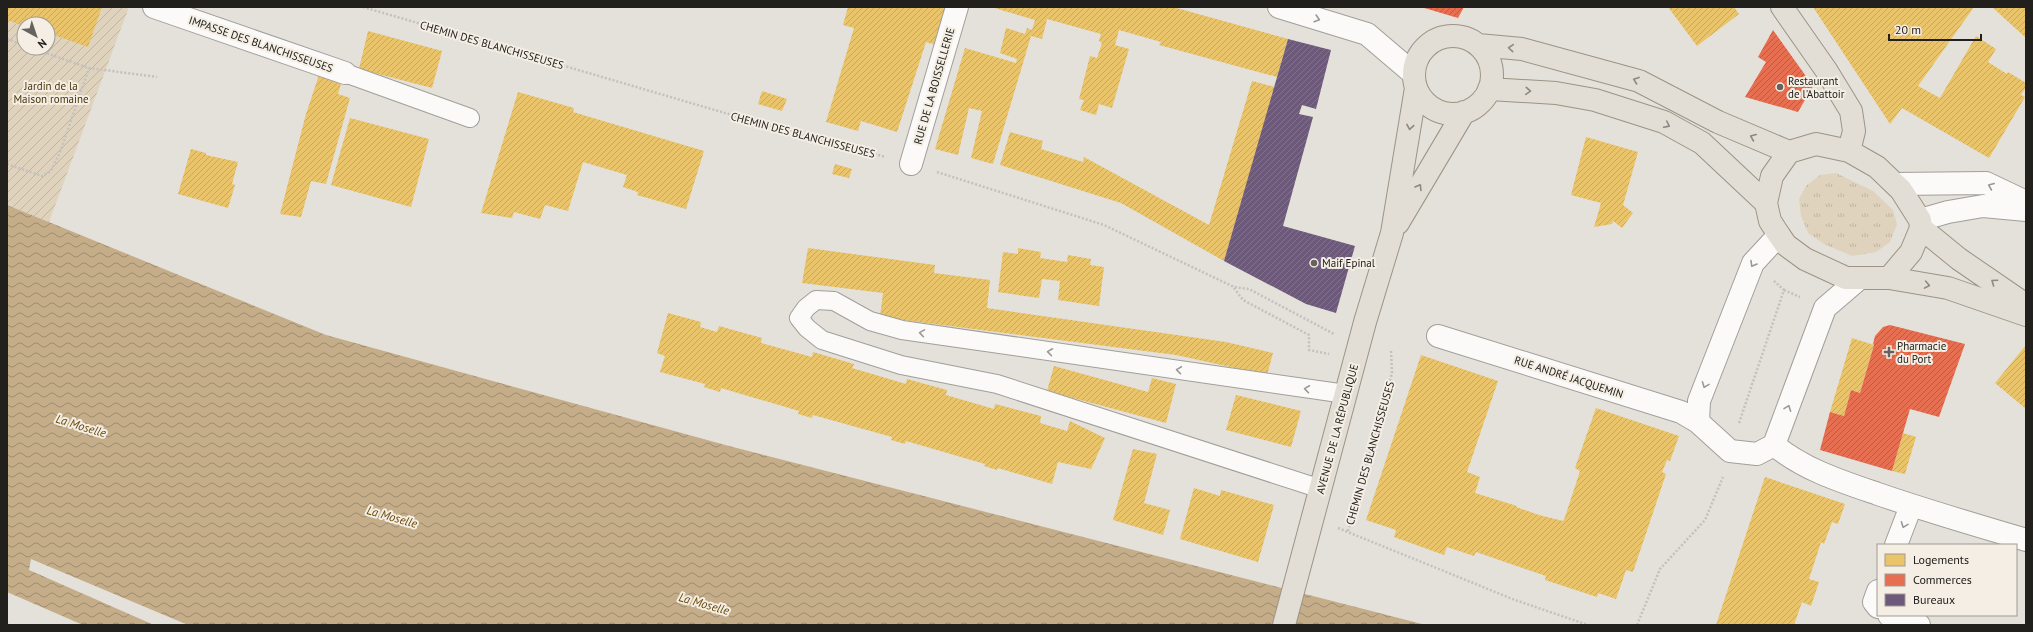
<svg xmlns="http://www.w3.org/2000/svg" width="2033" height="632" viewBox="0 0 2033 632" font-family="'PT Sans',sans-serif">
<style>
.grass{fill:url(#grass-tufts)}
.garden{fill:url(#garden-furrows);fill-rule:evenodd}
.water{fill:url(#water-waves)}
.homes{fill:url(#homes-hatch)}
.shops{fill:url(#shops-hatch)}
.offices{fill:url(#offices-hatch)}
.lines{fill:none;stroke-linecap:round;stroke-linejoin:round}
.service-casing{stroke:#a19f9a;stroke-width:20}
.minor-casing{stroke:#a19f9a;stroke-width:24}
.secondary-casing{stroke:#a19f9a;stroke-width:24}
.primary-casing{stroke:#9c9484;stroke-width:24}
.path{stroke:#c2c1bf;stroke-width:2.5;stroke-dasharray:2 2;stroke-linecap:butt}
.service{stroke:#fbfaf9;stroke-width:18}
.minor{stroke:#fbfaf9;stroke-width:22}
.secondary{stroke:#fbfaf9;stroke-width:22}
.primary{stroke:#e2ddd5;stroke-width:22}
.oneway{stroke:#999896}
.oneway2{stroke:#8c8882}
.poi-dot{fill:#66635f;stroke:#f4eee4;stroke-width:1.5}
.labels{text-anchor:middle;stroke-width:4;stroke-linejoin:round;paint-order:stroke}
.street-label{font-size:11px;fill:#22201d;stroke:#f4eee4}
.poi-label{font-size:11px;fill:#22201d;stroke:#f4eee4;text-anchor:start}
.park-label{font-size:11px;fill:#493308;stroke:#f4eee4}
.water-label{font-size:12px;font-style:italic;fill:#694a0a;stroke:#f4eee4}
</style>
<defs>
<pattern id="grass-tufts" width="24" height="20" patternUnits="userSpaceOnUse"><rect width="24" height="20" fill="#e0d3be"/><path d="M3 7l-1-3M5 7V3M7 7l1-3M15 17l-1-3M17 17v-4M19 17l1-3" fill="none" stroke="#c0b5a3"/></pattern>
<pattern id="garden-furrows" width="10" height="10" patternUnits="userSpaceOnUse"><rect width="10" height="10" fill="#e0d3be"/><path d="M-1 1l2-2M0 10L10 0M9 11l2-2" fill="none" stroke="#c0b5a3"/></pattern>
<pattern id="water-waves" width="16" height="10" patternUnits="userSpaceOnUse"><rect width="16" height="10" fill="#c4ad88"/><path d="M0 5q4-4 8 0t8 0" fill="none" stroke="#9f8c6f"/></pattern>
<pattern id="homes-hatch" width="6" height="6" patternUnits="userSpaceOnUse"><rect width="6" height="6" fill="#e9c46a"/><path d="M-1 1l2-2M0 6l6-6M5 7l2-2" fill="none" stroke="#c8a85b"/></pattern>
<pattern id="shops-hatch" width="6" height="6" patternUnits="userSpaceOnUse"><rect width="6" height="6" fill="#e76f51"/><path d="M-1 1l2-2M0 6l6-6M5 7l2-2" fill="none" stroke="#bb5b43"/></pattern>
<pattern id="offices-hatch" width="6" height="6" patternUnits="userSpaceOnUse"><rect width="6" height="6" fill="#6d597a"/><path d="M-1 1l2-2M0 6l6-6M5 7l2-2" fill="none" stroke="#81728a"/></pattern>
</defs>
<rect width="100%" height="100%" fill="#e4e0da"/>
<path class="grass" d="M1836,173L1873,191L1893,210L1897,224L1890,242L1876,252L1852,256L1824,244L1808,233L1801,216L1799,199L1806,186L1820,175Z"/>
<path class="garden" d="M7,7H129L49,222L7,205ZM24,24H48V48H24Z"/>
<path class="water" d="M7,205L326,335L729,446L1426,625H188L31,559L29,570L154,625H83L7,592Z"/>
<path class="homes" d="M7,7H102L88,47L48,33V24H24V26L7,20Z
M848,7H948L936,45L926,42L897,132L861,121L858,131L826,122L854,28L843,25Z
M991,7H1173L1288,39L1277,77L1159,45L1161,42L1119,30L1115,45L1129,49L1112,108L1099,104L1096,115L1080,110L1084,100L1079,99L1090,56L1097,58L1102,43L1099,41L1101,34L1047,19L1042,39L1031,36L993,164L971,158L982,111L969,108L958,155L935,149L965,48L1016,63L1017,59L1000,53L1006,28L1025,34L1027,28L1032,30L1035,20Z
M1668,7H1734L1739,14L1697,46Z
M1813,7H1974L1918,86L1940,98L1976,36L1996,49L1988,62L2007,74L2008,72L2026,83V87L2021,95L2025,97L1989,158L1902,108L1890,124Z
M1992,7H2026V38Z
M368,31L442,51L432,88L359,69Z
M320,72L342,80L338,94L350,98L326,184L311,181L301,217L280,214L306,114Z
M1252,81L1275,87L1224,261L1121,203L1000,165L1010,132L1043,141L1041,149L1083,162L1084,157L1209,225Z
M762,91L787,99L782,111L758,104Z
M518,92L574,108L573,112L704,151L686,209L637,195L638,192L623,187L627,175L583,162L568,211L545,205L540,219L514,212L512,218L481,213Z
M350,118L429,139L411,207L331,185Z
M1586,137L1638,152L1623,205L1633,213L1622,228L1613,221L1612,224L1594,227L1601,203L1571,195Z
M191,149L206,153V155L238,162L232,184L235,185L228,208L178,194Z
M835,164L852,169L849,178L832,174Z
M808,248L935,265L934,273L990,280L987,308L1226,342L1273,353L1267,375L1176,355L880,317L883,293L802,283Z
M1018,248L1041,252L1040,258L1067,262L1068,255L1091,259L1090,265L1104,267L1099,306L1058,300L1060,281L1042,279L1039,298L998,292L1003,252L1018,254Z
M668,313L701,322L700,327L717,332L719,326L762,338L761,343L812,357L813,352L854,364L852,368L906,384L907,379L947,390L946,395L994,409L995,404L1041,416L1040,423L1067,431L1070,421L1105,438L1091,469L1058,462L1052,484L998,468L997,470L984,466L985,464L906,441L905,444L891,440L892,437L813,415L812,418L798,414L799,411L721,388L720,392L704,387L705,384L660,372L665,356L657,353Z
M1852,338L1874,345L1860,393L1851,390L1844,416L1830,412Z
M2026,345V409L1995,383Z
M1421,355L1498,381L1467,472L1480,477L1475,493L1517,506L1516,507L1539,515L1563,521L1565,517L1580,471L1575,468L1596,408L1679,436L1670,461L1667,460L1662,472L1666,474L1633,572L1626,570L1616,599L1598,593L1597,597L1545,580L1546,576L1476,552L1474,556L1447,547L1444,555L1394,537L1396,530L1366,520Z
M1054,366L1148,392L1152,378L1176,384L1166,423L1047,391Z
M1236,395L1301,411L1291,447L1226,430Z
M1903,433L1916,437L1905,474L1892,471Z
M1133,449L1157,454L1144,503L1170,510L1163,535L1113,520Z
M1765,477L1845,504L1838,524L1832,522L1824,544L1821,542L1809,579L1819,582L1811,606L1802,602L1794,625H1716Z
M1194,488L1220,496L1221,490L1274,505L1258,562L1180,539Z"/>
<path class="shops" d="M1421,7H1464L1458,18Z
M1773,30L1813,86L1798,112L1745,97L1766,62L1758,57Z
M1890,325L1965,344L1939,417L1910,409L1892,471L1820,450L1830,412L1844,416L1851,390L1860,393L1874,345L1873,344L1875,336L1883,327Z"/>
<path class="offices" d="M1288,39L1331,50L1316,109L1302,105L1299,114L1313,117L1283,226L1355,246L1336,313L1306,304L1224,261Z"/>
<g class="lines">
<defs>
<path id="service" d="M345,73L470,118
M1321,489L997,384L901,365L822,340L807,328L799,318L806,308L816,300L834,301L870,321L902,330L1346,394"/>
<path id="minor" d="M154,7L345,73
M911,164L957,7
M1895,184L1986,183L2026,202
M1920,220L1948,212L1983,206L2026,210
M1438,336L1681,412L1698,422L1730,451L1757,454L1774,445C1805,470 1840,481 1878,494C1927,511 1976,525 2026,540
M1698,422L1699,401L1753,263L1779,235
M1774,445L1825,308L1860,278
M1896,545L1911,506
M1878,591L1874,602L1878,607
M1889,615L1919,625"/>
<path id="secondary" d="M1279,7L1367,34L1414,74"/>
<path id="primary" d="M1782,7L1826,70L1851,111L1854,131L1849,151
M1414 75a39 39 0 1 1 78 0a39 39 0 1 1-78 0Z
M1478,45L1522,49L1639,81L1718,122L1789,152
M1489,89L1556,93L1595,100L1664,122L1702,143L1766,203
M1398,223L1464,112
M1921,228L1959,259L2026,305
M1889,278L1911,252L1921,228L1920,220L1901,190L1877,167L1849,151L1816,144L1789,152L1772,176L1766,203L1770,221L1779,235L1786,245L1805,259L1846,278H1889L1948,288L2026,315
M1284,625L1365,322L1392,233L1416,88"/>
</defs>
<use href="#service" class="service-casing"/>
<use href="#minor" class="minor-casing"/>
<use href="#secondary" class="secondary-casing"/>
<use href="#primary" class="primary-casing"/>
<path class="path" d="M363,7L766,125L886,157
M7,39L24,45
M32,48L89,68L157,77
M7,164L42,176L51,171L61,150L89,68
M937,172L1104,225L1234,287L1249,289L1334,334
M1234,288L1243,300L1309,335V350L1329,354
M1784,290L1800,297
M1739,423L1784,290L1774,281
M1338,528L1515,600L1588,625
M1348,531L1392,373L1391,351
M7,624L8,625
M1637,625L1660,569L1705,520L1723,477"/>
<use href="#service" class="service"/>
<use href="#minor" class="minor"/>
<use href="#secondary" class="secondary"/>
<use href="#primary" class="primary"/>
</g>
<defs><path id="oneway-chevron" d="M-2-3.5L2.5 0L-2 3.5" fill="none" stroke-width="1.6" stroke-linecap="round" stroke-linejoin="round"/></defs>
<g class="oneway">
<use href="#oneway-chevron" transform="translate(1317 19) rotate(17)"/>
<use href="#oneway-chevron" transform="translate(1991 186) rotate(-157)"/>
<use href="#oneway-chevron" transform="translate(1753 264) rotate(120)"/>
<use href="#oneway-chevron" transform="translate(922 333) rotate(-171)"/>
<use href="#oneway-chevron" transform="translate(1050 352) rotate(-172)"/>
<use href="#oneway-chevron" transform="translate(1179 370) rotate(-172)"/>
<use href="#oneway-chevron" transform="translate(1705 385) rotate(111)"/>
<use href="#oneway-chevron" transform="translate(1307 389) rotate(-172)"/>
<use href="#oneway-chevron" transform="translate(1788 408) rotate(-69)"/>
<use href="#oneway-chevron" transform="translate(1904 525) rotate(111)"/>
</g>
<g class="oneway2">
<use href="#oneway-chevron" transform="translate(1511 48) rotate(-175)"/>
<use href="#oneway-chevron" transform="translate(1636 80) rotate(-160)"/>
<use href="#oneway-chevron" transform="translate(1528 91) rotate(4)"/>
<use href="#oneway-chevron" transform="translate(1667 125) rotate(26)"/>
<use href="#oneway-chevron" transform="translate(1410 127) rotate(100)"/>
<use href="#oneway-chevron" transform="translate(1753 137) rotate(-157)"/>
<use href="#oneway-chevron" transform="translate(1419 187) rotate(-59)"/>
<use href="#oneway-chevron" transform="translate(1994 282) rotate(-145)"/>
<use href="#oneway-chevron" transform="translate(1927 285) rotate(10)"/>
</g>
<g class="poi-dot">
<circle cx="1780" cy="87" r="4"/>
<circle cx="1314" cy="263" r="4"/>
<path d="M1887 346h4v4h4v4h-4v4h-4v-4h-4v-4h4z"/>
</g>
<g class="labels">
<g class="street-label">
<text transform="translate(261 44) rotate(19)" y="4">IMPASSE DES BLANCHISSEUSES</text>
<text transform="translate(492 45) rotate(16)" y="4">CHEMIN DES BLANCHISSEUSES</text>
<text transform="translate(934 86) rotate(-74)" y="4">RUE DE LA BOISSELLERIE</text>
<text transform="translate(803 135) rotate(15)" y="4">CHEMIN DES BLANCHISSEUSES</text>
<text transform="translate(1569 377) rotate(18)" y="4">RUE ANDRÉ JACQUEMIN</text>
<text transform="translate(1337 429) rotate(-75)" y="4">AVENUE DE LA RÉPUBLIQUE</text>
<text transform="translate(1370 453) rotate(-74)" y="4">CHEMIN DES BLANCHISSEUSES</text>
</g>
<g class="poi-label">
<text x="1788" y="85">Restaurant<tspan x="1788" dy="13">de l'Abattoir</tspan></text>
<text x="1322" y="267">Maif Epinal</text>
<text x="1897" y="350">Pharmacie<tspan x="1897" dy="13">du Port</tspan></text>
</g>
<g class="park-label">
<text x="51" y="90">Jardin de la<tspan x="51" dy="13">Maison romaine</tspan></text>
</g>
<g class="water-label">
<text transform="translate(81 426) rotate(17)" y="4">La Moselle</text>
<text transform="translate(392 517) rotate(16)" y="4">La Moselle</text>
<text transform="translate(704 604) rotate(16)" y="4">La Moselle</text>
</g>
</g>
<rect width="2033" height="632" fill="none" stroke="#22201d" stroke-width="16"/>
<rect x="1877" y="544" width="140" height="72" fill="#f4eee4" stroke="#a09c94"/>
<rect x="1885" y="554" width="20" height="12" fill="#e9c46a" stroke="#a09c94"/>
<text x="1913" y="564" font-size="12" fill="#22201d">Logements</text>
<rect x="1885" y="574" width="20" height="12" fill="#e76f51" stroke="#a09c94"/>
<text x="1913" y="584" font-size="12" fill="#22201d">Commerces</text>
<rect x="1885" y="594" width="20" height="12" fill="#6d597a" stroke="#a09c94"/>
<text x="1913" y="604" font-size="12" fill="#22201d">Bureaux</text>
<g transform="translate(36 36) rotate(140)"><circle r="19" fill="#f4eee4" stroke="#a09c94"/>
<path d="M0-3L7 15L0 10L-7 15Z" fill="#66635f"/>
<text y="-6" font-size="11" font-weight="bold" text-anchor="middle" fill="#22201d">N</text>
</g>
<path d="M1889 34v6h92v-6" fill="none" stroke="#22201d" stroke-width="2"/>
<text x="1895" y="34" font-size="12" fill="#22201d" stroke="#f4eee4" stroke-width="3" paint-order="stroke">20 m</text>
</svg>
